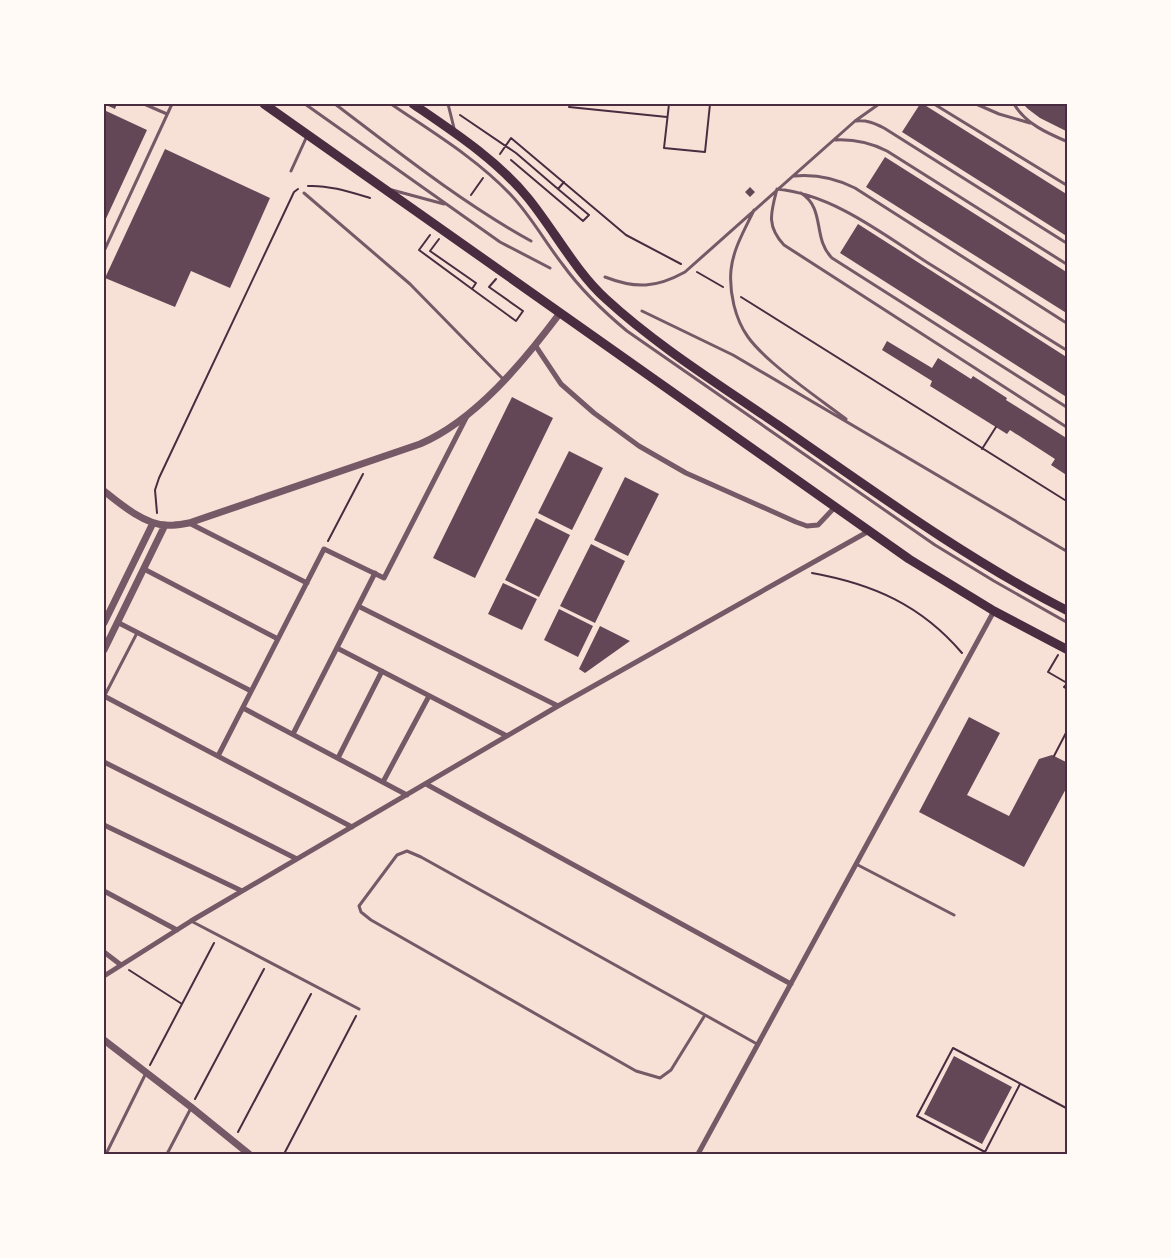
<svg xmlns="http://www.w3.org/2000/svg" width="1171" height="1258" viewBox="0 0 1171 1258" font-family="'Sofia Sans Condensed',sans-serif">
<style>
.building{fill:#644757}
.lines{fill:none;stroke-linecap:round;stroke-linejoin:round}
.path{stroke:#4a2c40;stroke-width:2}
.service{stroke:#755966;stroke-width:3}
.minor{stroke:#755966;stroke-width:5}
.tertiary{stroke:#755966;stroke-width:7}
.trunk{stroke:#4a2c40;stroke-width:9}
.neatline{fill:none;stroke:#4a2c40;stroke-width:2}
</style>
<rect width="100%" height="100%" fill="#f7e1d7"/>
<path class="building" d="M104,104H117L115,109Z
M920,104H923L1068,195V237L902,132Z
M1023,104H1068V132L1040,118L1028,109Z
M104,110L147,130L104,223Z
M165,149L270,198L230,288L191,271L175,307L105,278Z
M885,157L1068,273V314L866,187Z
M750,187L755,192L750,197L745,192Z
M858,224L1068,358V398L840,253Z
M887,341L932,368L938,358L971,379L973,376L1007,398L1006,400L1068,439V476L1051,465L1055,459L1010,430L1007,434L930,386L932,381L882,350Z
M512,397L553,418L475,578L433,558Z
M569,451L603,468L572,530L538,513Z
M625,477L659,494L628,556L594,540Z
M536,518L570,535L539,597L505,580Z
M591,544L625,561L595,623L560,606Z
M503,583L537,599L522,630L488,614Z
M559,609L593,626L578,657L544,640Z
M600,626L630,641L585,673L579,669Z
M969,717L1000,733L967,795L1009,816L1039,759L1052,755L1068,763V785L1024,867L919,812Z
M954,1056L1012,1087L982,1144L924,1114Z"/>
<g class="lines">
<path class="path" d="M669,104L664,148L705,152L710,104
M569,107L667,117
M460,115L516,153L558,189L564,182
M500,154L511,138L626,235L681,264
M511,160L583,221L589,215L558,189
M308,186C329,185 350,192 370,198
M471,195L483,178
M430,235L419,250L472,289
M439,239L430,251L476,283L472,289L516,321L523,311L489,287L496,279
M697,272L723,287
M741,297L1068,502
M982,449L996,427
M157,513L155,490L159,478L294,192L298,189
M328,541L363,474
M812,573C873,584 921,605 962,653
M1058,655L1048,672L1067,683
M1068,683L1064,687L1068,689
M1054,756L1068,729
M129,970L182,1004
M150,1065L214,943
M1020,1084L985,1152L917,1116L953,1048L1068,1109
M195,1099L264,969
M238,1132L311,994
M284,1154L356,1016"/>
<path class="service" d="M144,104L167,114
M305,104L500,242L550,268
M335,104C397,151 462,203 531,241
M391,104C432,132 476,158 511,195C531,216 545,242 563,265C581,290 603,311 627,331L935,545L994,581L1068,623
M448,104L454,128
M934,104L1068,186
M976,104L999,114L1030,123
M1014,104C1026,124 1047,133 1068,142
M856,121C867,120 874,123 884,128L1068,244
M835,140C854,139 869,142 887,151L1068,265
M291,171L307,136
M794,176C816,174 835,178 855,188L1068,324
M777,189C771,212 766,226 784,245L1068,428
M777,189C832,194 883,234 928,263C975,292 1021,322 1068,351
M392,190L444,204
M304,193L410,284L504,380
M801,193C826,209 812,238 832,258L1068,408
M754,210C745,229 733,249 731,270C729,292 735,319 748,337C755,347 764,355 773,363C796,383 822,401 846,419
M104,251L172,104
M605,277C636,289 656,288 685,272L855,121L879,104
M642,311L733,355L1068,552
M105,695L137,633
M856,864L954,915
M191,921L359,1009
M705,1015L671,1070L660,1078L636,1071L371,920L361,912L359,906L397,855L407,851L421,857L741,1035L757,1044
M106,1154L146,1073
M167,1154L191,1108"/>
<path class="minor" d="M535,345L561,384L594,413L639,446L686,473L796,522L807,526L818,525L835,507
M189,523L307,583
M144,569L278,639
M358,606L558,706
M117,622L251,691
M337,648L507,736
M104,696L352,827
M243,708L407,795
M293,734L375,573
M218,756L324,549L384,578L467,416
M338,758L382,671
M104,762L297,859
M383,782L429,696
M426,784L791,984
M104,825L242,891
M104,891L177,930
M104,952L121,965
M104,976L191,921L558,706L869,531
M698,1154L994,611"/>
<path class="tertiary" d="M104,491C119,503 145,525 166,525C173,526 182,524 189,523L420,444C476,420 524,361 560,313
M104,623L153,523
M104,650L165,525
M104,1040L191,1107L249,1154"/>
<path class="trunk" d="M264,104L909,559L994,611L1068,650
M413,104C454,132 497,160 528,198C554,230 576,272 606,299C657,346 720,385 778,425C872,490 966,559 1068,611"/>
</g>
<rect width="1171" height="1258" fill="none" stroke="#fffaf5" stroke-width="210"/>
<rect x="105" y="105" width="961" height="1048" class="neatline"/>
</svg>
